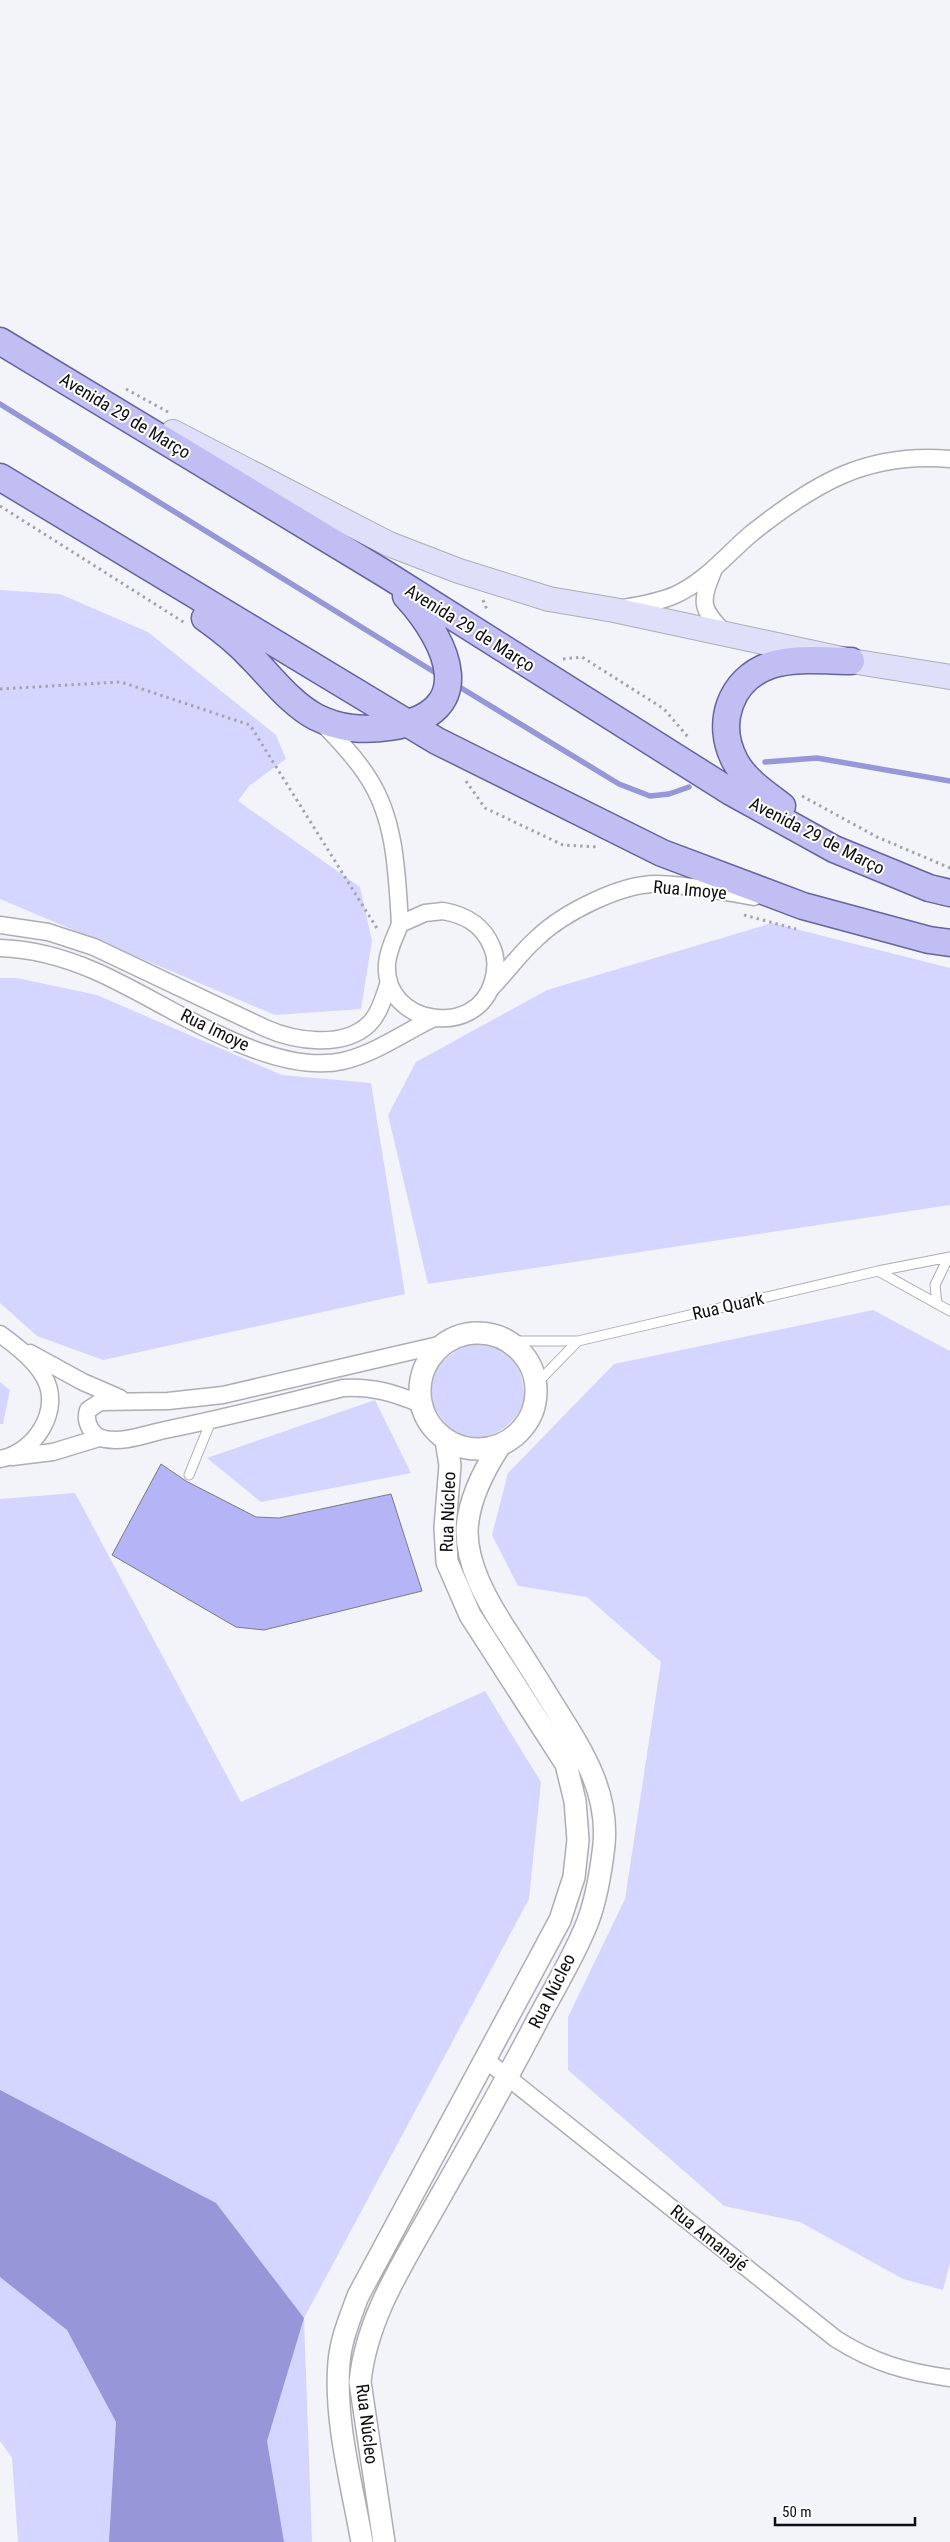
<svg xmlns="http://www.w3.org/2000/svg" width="950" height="2542" viewBox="0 0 950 2542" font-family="'Roboto Condensed',sans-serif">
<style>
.green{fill:#d5d6ff}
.water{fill:#9796d8}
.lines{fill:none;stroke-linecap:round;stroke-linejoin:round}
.stream{stroke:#9796d8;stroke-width:5.5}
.building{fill:#b4b4f7;stroke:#7b7b81}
.service-casing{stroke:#adadb3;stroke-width:11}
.minor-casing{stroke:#adadb3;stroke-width:19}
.tertiary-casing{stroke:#adadb3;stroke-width:24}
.secondary-casing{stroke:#adadb3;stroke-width:26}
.primary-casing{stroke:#66649e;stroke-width:29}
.path{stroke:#a5a6ab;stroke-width:3;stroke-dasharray:2.5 4;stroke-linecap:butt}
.service{stroke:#fff;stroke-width:9}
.minor{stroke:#fff;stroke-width:16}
.tertiary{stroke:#fff;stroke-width:21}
.secondary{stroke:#e0dff9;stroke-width:24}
.primary{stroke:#c0bef3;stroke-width:26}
.labels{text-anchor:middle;stroke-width:4;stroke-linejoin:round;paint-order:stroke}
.street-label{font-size:18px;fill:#0e0e10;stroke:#fff}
</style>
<rect width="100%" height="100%" fill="#f3f4fa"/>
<path class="green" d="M0,590L60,594L148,632L276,735L286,759L249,786L238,801L360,887L372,941L361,1009L275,1015L0,899Z
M772,923L950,968V1205L428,1284L388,1115L416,1062L547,990Z
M0,978H17L97,995L282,1075L371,1083L405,1294L103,1360L37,1336L0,1303Z
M873,1310L950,1351V2263L943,2290L903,2279L800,2222L724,2206L568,2070V2017L625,1899L661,1662L587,1597L518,1586L492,1535L508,1473L614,1364Z
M481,1342C505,1347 519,1360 523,1385C523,1389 525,1396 524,1400C519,1424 483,1447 460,1436C447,1430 438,1412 430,1401L431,1382L437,1366L464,1344Z
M0,1382L10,1390L3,1424H0Z
M375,1400L411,1473L261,1502L207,1458Z
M75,1493L241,1802L485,1691L541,1782L529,1899L304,2318L312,2542H18L12,2458L0,2441V1499Z"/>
<path class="water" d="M0,2090L216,2203L304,2318L267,2441L284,2542H109L116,2422L67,2330L0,2277Z"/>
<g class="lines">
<path class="stream" d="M0,404L439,675
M453,683L619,784L650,796L669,794L689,787
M765,762L817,758L950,781"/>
</g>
<path class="building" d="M161,1464L186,1481L256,1517L279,1518L391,1494L422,1591L264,1630L236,1627L112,1555Z"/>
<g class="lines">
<defs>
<path id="service" d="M878,1271L950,1311
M937,1304L935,1285L948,1258
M506,1341H578L878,1271L950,1257
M535,1385L578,1341
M189,1475L211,1421"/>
<path id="minor" d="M714,569C700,603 700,608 726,634
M623,608C641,605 659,602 675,595C706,581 727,554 752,533C815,483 867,452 950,459
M322,723C339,740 356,758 369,779C396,821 397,876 400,924
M443,911C466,915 483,925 492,947C497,958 496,970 493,981C477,1040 383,1025 387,964C388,949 395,938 400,924L425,913Z
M0,925L48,932L94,947L265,1028C294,1041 343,1049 369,1024C380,1013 384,996 389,982
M0,948C33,949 65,958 95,971C163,1000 267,1078 343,1061C374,1054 403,1033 432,1019
M491,988C507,972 520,953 537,938C563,913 620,884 656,884C689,885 722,891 754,897
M0,1334C15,1345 35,1360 44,1377C63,1409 35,1453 0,1459
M30,1353L83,1382L120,1398
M421,1404C394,1393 372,1386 343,1388C284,1403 225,1418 165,1430C146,1434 124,1443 105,1439C92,1437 84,1422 88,1410L100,1402L168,1401L223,1395L443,1344
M12,1457L53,1452L99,1438
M486,2060L836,2339C874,2363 906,2372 950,2378"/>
<path id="tertiary" d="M420 1391a58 58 0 1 1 116 0a58 58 0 1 1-116 0Z
M362,2542C352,2485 334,2420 339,2362C341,2339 350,2318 358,2296L560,1920L574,1877L578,1840L575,1801L566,1764L470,1615L447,1562L445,1528L450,1465L446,1440
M384,2542L360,2382C366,2322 398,2271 427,2220C465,2153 503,2087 538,2019C555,1987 575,1955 588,1921C597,1897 601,1871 604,1845C609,1791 582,1751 554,1706C538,1680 521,1653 504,1627C486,1599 467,1565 467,1531C468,1501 485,1468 501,1444"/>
<path id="secondary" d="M173,432L389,544L459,571L549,599L614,610L851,661L950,677"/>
<path id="primary" d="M0,341L387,575L731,792L834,849L929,888L950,893
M0,477L437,741L662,853L803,906L929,940L950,943
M205,618C222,630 238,643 252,658C271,677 291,704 316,717C340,729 363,731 390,727C480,713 449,643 406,596
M782,806C765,793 745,780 735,761C715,723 730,679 771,665C796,657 826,661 851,661"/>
</defs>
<use href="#service" class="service-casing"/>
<use href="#minor" class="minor-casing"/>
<use href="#tertiary" class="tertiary-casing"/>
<use href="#secondary" class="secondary-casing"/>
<use href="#primary" class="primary-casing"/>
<path class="path" d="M126,389L168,412
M0,506L185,623
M483,600L488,612
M563,659L582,657L664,709L688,737
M0,689L121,682L250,725L378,930
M466,781L485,808L563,845L598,847
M802,796L877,837L950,868
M744,915L796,929"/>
<use href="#service" class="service"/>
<use href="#minor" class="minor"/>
<use href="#tertiary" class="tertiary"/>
<use href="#secondary" class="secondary"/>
<use href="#primary" class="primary"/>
</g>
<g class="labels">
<g class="street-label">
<text transform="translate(125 416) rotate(31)" y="6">Avenida 29 de Março</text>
<text transform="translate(470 628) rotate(32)" y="6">Avenida 29 de Março</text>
<text transform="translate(817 836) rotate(27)" y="6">Avenida 29 de Março</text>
<text transform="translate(690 890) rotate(5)" y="6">Rua Imoye</text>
<text transform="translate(215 1030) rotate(26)" y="6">Rua Imoye</text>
<text transform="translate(728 1306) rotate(-13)" y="6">Rua Quark</text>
<text transform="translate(448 1512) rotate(-88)" y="6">Rua Núcleo</text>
<text transform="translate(552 1991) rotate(-63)" y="6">Rua Núcleo</text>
<text transform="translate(709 2238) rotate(39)" y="6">Rua Amanajé</text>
<text transform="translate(367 2424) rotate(83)" y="6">Rua Núcleo</text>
</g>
</g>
<path d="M775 2517v8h140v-8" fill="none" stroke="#0e0e10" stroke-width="2.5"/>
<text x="782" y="2517" font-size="15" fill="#0e0e10" stroke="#ffffff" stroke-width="4" paint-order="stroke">50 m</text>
</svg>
